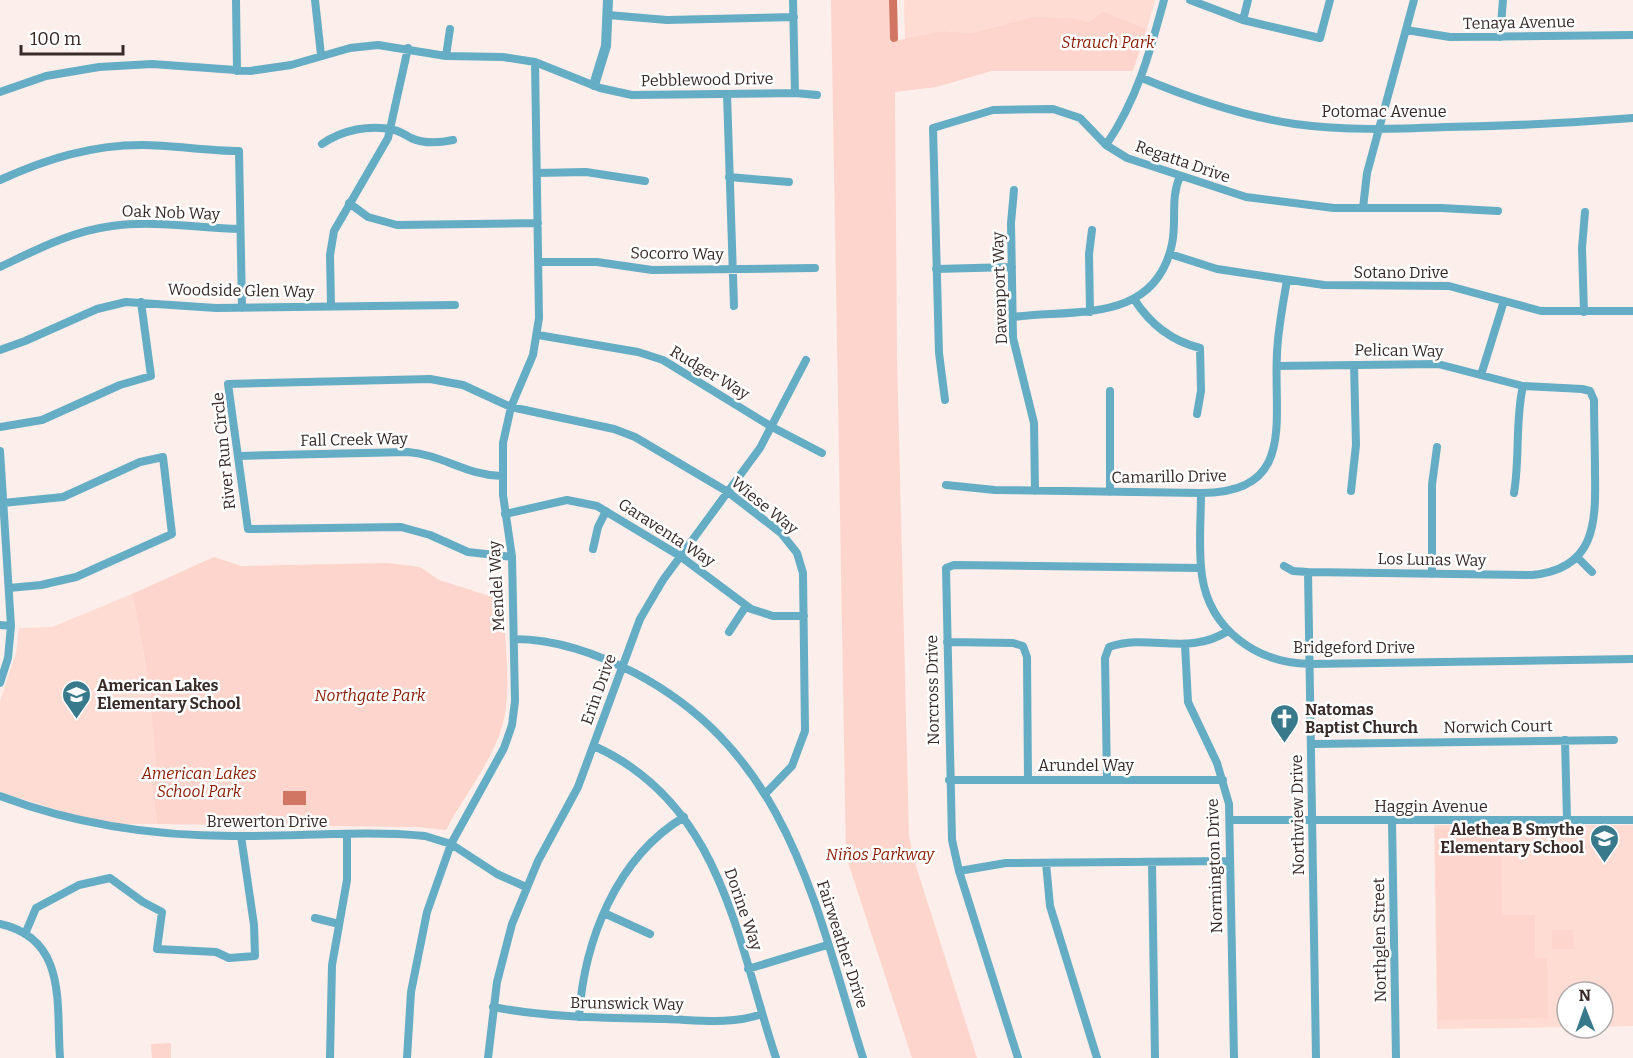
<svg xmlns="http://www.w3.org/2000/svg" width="1633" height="1058" viewBox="0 0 1633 1058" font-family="Bitter,serif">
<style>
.built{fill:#ffdcd3}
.green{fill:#fdd5cc}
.water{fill:#d17662}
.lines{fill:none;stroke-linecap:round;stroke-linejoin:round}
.canal{stroke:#d17662;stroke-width:8}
.minor{stroke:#64adc4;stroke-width:8}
.tertiary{stroke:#64adc4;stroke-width:10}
.labels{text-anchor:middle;stroke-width:5;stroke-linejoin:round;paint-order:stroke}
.street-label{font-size:16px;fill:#372a27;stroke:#fff}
.park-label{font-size:16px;font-style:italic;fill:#891b03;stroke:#fff}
.poi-label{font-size:16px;font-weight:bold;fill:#372a27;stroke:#fff;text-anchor:start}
</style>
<rect width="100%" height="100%" fill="#fceeea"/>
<path class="built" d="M904,0H1155L1147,29L1103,11L1089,22L1032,17L971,33L943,31L905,41Z
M132,594L141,635L155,736L156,769L150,771L157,824H121L77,816L0,792V701L16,653L19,628L52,627Z
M1434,825H1633V1026L1603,1027V992H1567V1027L1437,1029Z"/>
<path class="green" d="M831,0H889L890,42L943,31L971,33L1032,17L1071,18L1089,22L1103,11L1147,29L1133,71H992L936,87L895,92L897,357L909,836L916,866L977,1058H912L846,856Z
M214,557L241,566L388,563L420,567L439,580L496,598H503C504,634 512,690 503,723C493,761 464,795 446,830L416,827L157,824L150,770L156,769C153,710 145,651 132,594Z
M1501,828L1502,915H1535V958H1547L1548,1018L1438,1020L1435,829Z
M1552,930H1573L1574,949H1552Z
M171,1043V1058H152L151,1044Z"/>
<path class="water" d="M283,791H306V805H283Z"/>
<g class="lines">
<path class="canal" d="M893,0L894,38"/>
<path class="minor" d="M236,0L237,71
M315,0L321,55
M793,0L795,93
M1190,0L1243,20L1320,38L1330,0
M608,15L667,20L794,17
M1243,20L1248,0
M1406,30L1450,37L1633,35
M1500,37L1503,0
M446,56L450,29
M1142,78C1192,99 1242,116 1295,124C1345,131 1396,129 1446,127C1508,126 1571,123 1633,118
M0,92L46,76L99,67L152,64L250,71L291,65L350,48L378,45L446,56L503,57L535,62L600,88L632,95L795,93L817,95
M727,94L734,306
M322,144C342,130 370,124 394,130C400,131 405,135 411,138C424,144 439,143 453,140
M1106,145C1137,100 1150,52 1164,0
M537,173L586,172L645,181
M729,177L789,182
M0,180C46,159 91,145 142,145C174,145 206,151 239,151L242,308
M1014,190L1011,223L1013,338L1034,423L1035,491
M349,203L368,217L397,225L538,223
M1363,208L1367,173L1414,0
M1170,254L1217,269L1324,285L1449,286L1541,311H1633
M539,262H597L652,270L815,268
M0,267C36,250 72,231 112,226C154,220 198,228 240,229
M936,269L1012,267
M1134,299C1150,324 1171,341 1200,348L1201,391L1197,414
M331,306L330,255L334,231L388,138L408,48
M1090,312L1089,254L1092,230
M1584,312L1582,248L1585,212
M1013,317C1075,309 1155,324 1172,244C1177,220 1170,199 1180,176
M538,335L638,352L663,360L772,427L822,453
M0,350L25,341L97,309L126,302L216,308L455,305
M1277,366L1438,364L1523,386L1582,389L1590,391L1594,400C1594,424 1595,449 1595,473C1596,524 1595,569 1532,575L1308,572L1293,571L1284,566
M1481,375L1504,301
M1110,391V492
M945,400L939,353L933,128L993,110L1053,109L1080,118L1106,145L1127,158L1246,197L1334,208H1441L1498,211
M0,427L42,420L120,385L151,376L141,302
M0,451L11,626L8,658L0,683
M238,456L408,452C444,455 464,475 502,476
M946,485L995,490L1201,493C1297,493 1273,420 1277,353C1278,329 1283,304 1287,280
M1351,491L1356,445L1354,365
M1201,493C1201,520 1198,549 1202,576C1210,630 1257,663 1309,664L1633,659
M1514,493C1520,458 1515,421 1523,386
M3,503L63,497L140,462L163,457L172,534L76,577L41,585L9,588
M505,514L567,500L597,506L680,556L751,609L773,616H804
M593,549L598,527L606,511
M512,557L468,552L430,535L401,527L248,529L228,384L430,379L463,385L511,407L614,429L635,437L728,492L781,533L797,553L803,573L805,731L792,766L766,793
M1577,557L1592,572
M1308,572L1316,1058
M1432,574V485L1437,447
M0,625L11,626
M729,632L746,606
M514,639C557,639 597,654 635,673C790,755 815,906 863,1058
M947,642L1013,643L1023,646L1027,657L1028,780
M1185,645L1188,702L1217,763L1229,804L1234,1058
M1565,740L1567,820
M1311,744L1614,740
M594,746C722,804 736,938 776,1058
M949,780H1223
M1107,780L1105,658L1109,647C1150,633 1187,657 1228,631
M0,796C74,824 154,836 233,836C296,837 362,830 425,836L451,844L497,874L526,887
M1230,820H1633
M1392,821L1396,1058
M1152,862L1155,1058
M1046,863L1050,906L1097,1058
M959,871L1006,863L1230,861
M604,913L650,934
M315,918L339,924
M0,924C68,939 56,1005 60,1058
M25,934L36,908L79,885L110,878L143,902L162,912L157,949L216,952L229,958L255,956L254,925L241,836
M748,969L827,945
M493,1007C550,1018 608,1018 666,1019C698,1020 731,1025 762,1014
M579,1017C584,941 616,858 684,817
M330,1058L332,965L347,880V836
M407,1058L411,992L427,912L451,844L504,748L512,725L515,701L512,557L503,495V443L511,407L533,355L539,318L535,62
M488,1058L497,982L512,924L538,861L578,787L640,619L663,580L760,448L806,360
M1018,1058L959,871L952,840L946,568L954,565L1201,568"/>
<path class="tertiary" d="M594,85L606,46L608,0"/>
</g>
<defs>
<symbol id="school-pin" viewBox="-11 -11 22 30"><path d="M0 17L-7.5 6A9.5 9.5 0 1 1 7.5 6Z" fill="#39798c" stroke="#fff"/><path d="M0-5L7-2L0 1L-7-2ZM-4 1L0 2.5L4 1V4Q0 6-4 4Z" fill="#fff"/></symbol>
<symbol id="church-pin" viewBox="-11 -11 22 30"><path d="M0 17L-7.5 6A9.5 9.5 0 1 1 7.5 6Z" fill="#39798c" stroke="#fff"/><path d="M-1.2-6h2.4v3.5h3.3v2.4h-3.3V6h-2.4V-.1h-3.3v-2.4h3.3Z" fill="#fff"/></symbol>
</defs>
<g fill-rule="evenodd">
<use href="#school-pin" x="60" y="678" width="33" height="45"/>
<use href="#church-pin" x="1268" y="702" width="33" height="45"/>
<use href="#school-pin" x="1588" y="822" width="33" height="45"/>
</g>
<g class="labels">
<g class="street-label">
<text transform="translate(1519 22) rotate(-1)" y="6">Tenaya Avenue</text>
<text transform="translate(707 79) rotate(-1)" y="6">Pebblewood Drive</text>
<text x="1384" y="117">Potomac Avenue</text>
<text transform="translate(1183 161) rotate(19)" y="6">Regatta Drive</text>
<text transform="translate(171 212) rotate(2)" y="6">Oak Nob Way</text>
<text transform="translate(677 253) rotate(1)" y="6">Socorro Way</text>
<text x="1401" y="278">Sotano Drive</text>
<text transform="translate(999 288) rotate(-92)" y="6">Davenport Way</text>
<text transform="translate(241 290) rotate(1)" y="6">Woodside Glen Way</text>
<text transform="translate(1399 350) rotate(1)" y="6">Pelican Way</text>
<text transform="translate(710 372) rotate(31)" y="6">Rudger Way</text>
<text transform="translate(354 439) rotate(-1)" y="6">Fall Creek Way</text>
<text transform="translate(223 451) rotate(-96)" y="6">River Run Circle</text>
<text transform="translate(1169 476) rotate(-1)" y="6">Camarillo Drive</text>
<text transform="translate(765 505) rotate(39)" y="6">Wiese Way</text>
<text transform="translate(667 532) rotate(33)" y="6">Garaventa Way</text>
<text transform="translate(1432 559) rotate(1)" y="6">Los Lunas Way</text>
<text transform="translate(496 586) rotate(-93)" y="6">Mendel Way</text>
<text x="1354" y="653">Bridgeford Drive</text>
<text transform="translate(598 689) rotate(-70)" y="6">Erin Drive</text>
<text transform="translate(932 690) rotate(-91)" y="6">Norcross Drive</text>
<text transform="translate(1498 726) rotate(-1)" y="6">Norwich Court</text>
<text x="1086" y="771">Arundel Way</text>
<text x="1431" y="812">Haggin Avenue</text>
<text transform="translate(1297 815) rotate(-91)" y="6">Northview Drive</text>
<text x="267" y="827">Brewerton Drive</text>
<text transform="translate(1214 866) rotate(-92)" y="6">Normington Drive</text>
<text transform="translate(744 909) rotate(71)" y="6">Dorine Way</text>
<text transform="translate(1379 940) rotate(-91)" y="6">Northglen Street</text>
<text transform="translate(843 944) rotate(72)" y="6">Fairweather Drive</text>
<text transform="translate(627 1003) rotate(1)" y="6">Brunswick Way</text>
</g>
<g class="park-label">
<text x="1108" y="48">Strauch Park</text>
<text x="370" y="701">Northgate Park</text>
<text x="199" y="779">American Lakes<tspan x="199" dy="18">School Park</tspan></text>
<text x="880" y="860">Niños Parkway</text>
</g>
<g class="poi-label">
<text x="97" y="691">American Lakes<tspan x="97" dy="18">Elementary School</tspan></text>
<text x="1305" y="715">Natomas<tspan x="1305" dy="18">Baptist Church</tspan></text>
<text x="1584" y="835" text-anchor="end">Alethea B Smythe<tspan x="1584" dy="18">Elementary School</tspan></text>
</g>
</g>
<g transform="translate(1585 1010) rotate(359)"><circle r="28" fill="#ffffff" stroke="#afaaa9" stroke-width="1.5"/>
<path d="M0-4.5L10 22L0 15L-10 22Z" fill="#39798c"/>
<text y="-9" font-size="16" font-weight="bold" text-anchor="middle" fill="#372a27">N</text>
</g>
<path d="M21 45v9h102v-9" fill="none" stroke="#372a27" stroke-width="3"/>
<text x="30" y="45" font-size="18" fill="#372a27" stroke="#ffffff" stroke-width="4.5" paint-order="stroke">100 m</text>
</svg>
